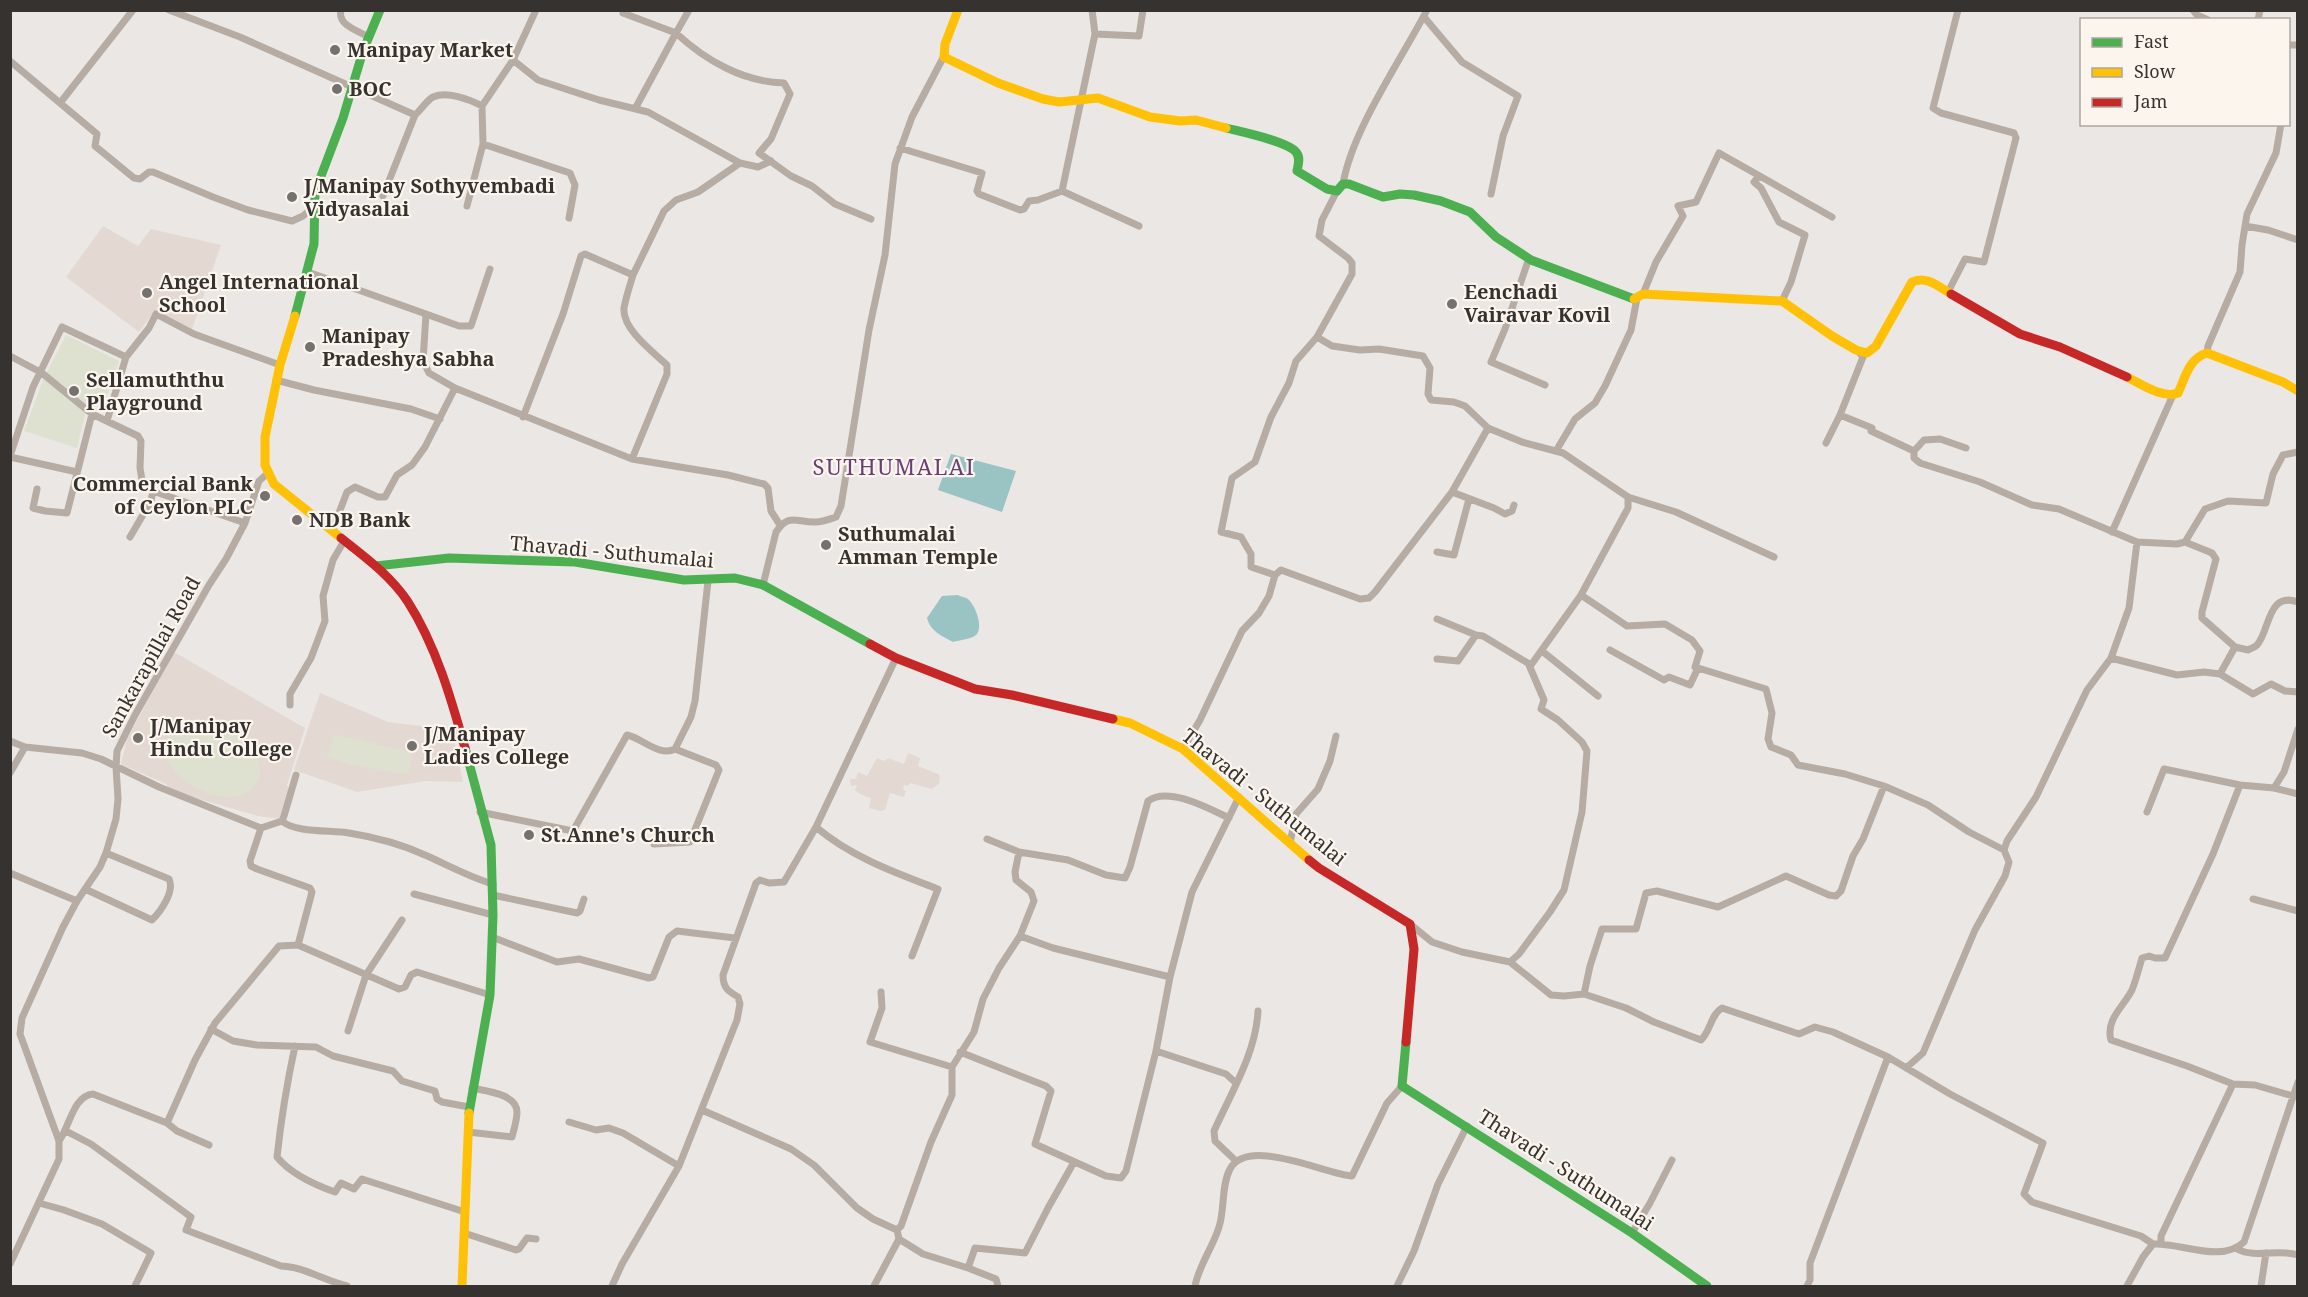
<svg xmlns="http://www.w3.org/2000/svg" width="2308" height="1297" viewBox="0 0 2308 1297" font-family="'Noto Serif',serif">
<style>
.built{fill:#e3d9d2}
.green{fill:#dee1cf}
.water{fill:#9ac3c3}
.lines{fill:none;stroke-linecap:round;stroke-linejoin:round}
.street{stroke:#b6aca4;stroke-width:7}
.fast{stroke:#4caf50;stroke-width:9}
.slow{stroke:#ffc107;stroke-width:9}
.jam{stroke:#c62828;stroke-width:9}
.poi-dot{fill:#75716e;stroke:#fcf5ee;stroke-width:2}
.labels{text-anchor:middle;stroke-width:4.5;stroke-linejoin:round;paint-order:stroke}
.poi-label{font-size:20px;font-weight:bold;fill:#35322f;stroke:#fcf5ee;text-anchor:start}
.street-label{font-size:20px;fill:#35322f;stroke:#fcf5ee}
.quarter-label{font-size:22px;letter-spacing:1.5px;fill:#683f76;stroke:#fcf5ee}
</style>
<rect width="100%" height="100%" fill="#ebe7e4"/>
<path class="built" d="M103,226L138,246L151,229L221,245L192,329L155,310L139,332L66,277Z
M174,652L305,728L287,785L290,791L281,819L258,816L172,791L166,784L121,764L127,739Z
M320,693L388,722L452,730L463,782L426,781L357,792L294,770Z
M908,753L920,758L918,766L938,774L940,777L939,784L931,789L911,783L907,786L904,785L903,790L906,791L904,797L890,793L885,810L880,811L869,808L871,798L860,794L855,790L857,785L851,786L850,779H856L858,772L867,776L877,758L884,761L888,758L904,764Z"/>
<path class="green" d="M66,335L119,361L103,407L88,403L77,448L24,431L43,380Z
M187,720C200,720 211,720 223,726C248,737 278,772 246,793C213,814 123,751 187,720Z
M334,734L412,753L409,775L351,765L327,757Z"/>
<path class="water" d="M951,454L1016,471L1002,512L938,490Z
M958,595C961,597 965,597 968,599C975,605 984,627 976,635C972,639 959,640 953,642C942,636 930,631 927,618L942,596Z"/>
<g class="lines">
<path class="street" d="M169,10L240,37L415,115C421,110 427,100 433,97C447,91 469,99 482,106L483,144L570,173L575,185L569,218
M341,10C337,25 358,31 369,37
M2193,10L2197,15L2208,20
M623,13L676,33L689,10
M1424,17L1462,62L1518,96L1503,136L1491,194
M2258,20L2260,10
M1095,34L1139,36L1143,10
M2288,45H2298
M513,60L538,80L599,100L648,112L740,163L758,167L771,161
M10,61L60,103L133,10
M60,103L97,134L95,146L134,178L140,179L149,172H153L213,197L248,210L292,221L303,216L313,207
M482,106L513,60L536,10
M636,107L676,33C705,60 743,82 784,83L790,94L771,139L759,153L791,176L812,186L835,204L871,219
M900,148L982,173L977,191L979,194L1020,210L1024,209L1029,201L1038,200L1062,191L1139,226
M1759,176L1754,182L1761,188L1779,222L1805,235L1791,282L1782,301
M1343,184C1352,130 1401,60 1427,10
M1062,191L1095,34L1092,10
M1337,191L1322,220L1319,236L1348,258L1352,263V274L1317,337L1332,346L1360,350L1379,349L1423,356L1430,368L1428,394L1431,400L1454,402L1465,406L1488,428L1522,442L1563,453L1628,497L1676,512L1774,557
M383,196L415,115
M467,206L483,144
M2245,226L2268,230L2298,240
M1529,258L1505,329L1491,362L1545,385
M308,272L426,314L423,361L429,373L455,388L632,459L728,475L764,484L768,488L771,511L780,525
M1948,292L1965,259L1984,262L2016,138L2014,133L1941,113L1933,108L1958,10
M1643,294L1656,262L1683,216L1678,206L1696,202L1719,153L1832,217
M426,314L459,326H471L490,269
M2207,353L2208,346L2240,272L2242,245L2247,214L2276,153L2281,124
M10,356L42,373L92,414L138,436L141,441L140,468L142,480L153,491L245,523
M276,380L314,390L411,409L440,419
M1840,415L1872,428L1871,431L1914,451L1924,440L1940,439L1966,448
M523,417L563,314L581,256L585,254L633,275L664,211L676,200L698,192L740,163
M107,421L126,357L149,328L156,314L194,334L280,365
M1826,443L1840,415L1863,357L1858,351
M1556,451L1575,419L1595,403L1605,386L1631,330L1637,298
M1914,451V458L1920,463L1980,482L2032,505L2059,509L2137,542L2177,544L2185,542L2212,553L2216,559L2202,612V618L2235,647L2248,650C2251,648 2254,648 2257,645C2270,631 2267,591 2298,602
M10,456L33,387L62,327L126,357
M10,457L77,472
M632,459L667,374V365C653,352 622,329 624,308C626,297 630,285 633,275
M37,489L33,508L45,511L67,513L92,414
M1452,492L1494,508L1505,514L1512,511L1514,505
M332,531L347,492L355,487L378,497H385L397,475L412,465L425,447L455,388
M2112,532L2173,395
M130,537L151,501L153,491
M2185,542L2205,509L2228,501L2266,503L2273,474L2283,455L2298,452
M1437,552L1454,555L1469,499
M1275,575L1251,567V554L1241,537L1221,532L1232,478L1255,462L1271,417L1289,383L1296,361L1317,337
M763,585L776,532C789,512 797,523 816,522C823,522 830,519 836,517L841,506L869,330L885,255L895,164L912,117L944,56
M1581,595L1627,626L1665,624L1692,640L1700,651L1695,667L1766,689L1772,713L1768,739L1771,747L1791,755L1798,765L1845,774L1884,786L1928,805L1969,832L2004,850
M1437,619L1476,635
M1610,650L1664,680L1669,677L1690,685L1698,668
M1542,651L1598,696
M2111,658L2177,675L2204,672L2220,674L2253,694L2271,684L2285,691L2298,692
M1437,659L1458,661L1476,635L1483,636L1531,665L1581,595L1628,508V497
M2220,674L2235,647
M290,705V694L311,658L325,621L323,596L333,560L344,541
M10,741L25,747L82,753L101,759L159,787L261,828
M1183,749L1200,720L1242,631L1259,613L1269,596L1275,575L1281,570L1360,599L1369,598L1375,592L1452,492L1488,428
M10,773L25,747
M296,775L284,816L282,821L261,828L250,861L251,866L257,869L310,888L312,892L298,945
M2240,785L2213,854L2165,958H2155L2149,956L2142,958C2139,968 2136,980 2132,990C2124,1006 2105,1020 2111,1040L2187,1066L2233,1084L2255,1085L2293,1096
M2274,788L2298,794
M480,812L573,831L627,735C642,738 659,757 675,749L691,717L695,701L708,581
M2147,812L2164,769L2240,785L2274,788L2284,772L2298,729
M282,821C295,833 331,830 349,833C374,837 401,844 425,855C448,865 469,877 493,884
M816,827C851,857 896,873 938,889L912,956
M987,839L1019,852L1068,860L1106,875L1125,878L1130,867L1148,801C1168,786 1208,808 1229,818
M1290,843L1296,814L1318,789L1330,761L1336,736
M654,844L690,842L719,770L716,765L675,749
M10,873L77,901
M85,889L152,920C161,911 175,891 169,879L106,853
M414,894L493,915
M493,895L577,913L580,911L584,899
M2253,899L2298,911
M1410,924L1432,942L1462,952L1510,962L1551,995L1564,996L1584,994L1626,1008L1654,1022L1701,1040C1711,1030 1711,1014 1722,1008L1799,1034L1815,1027L1833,1032L1888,1057L1950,1094L2043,1143L2024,1194L2032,1202L2141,1236L2153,1244
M1020,936L1053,948L1170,977
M492,937L557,962L579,959L649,978L653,977L669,937L677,931L735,938
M1510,962L1519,954L1550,912L1564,890L1582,812L1587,751L1582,742L1558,720L1541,709L1544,700L1529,665
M881,992L882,1008L870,1042L952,1067
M1584,994L1590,966L1602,929H1636L1646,893L1657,891L1718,907L1786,876L1829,895L1836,896L1841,891L1853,856L1863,839L1884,786
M211,1029L233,1041L257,1045L316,1047L333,1056L393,1071L402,1081L435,1091L437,1099L442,1102L469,1107
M348,1031L366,975L402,920
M295,1046C287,1083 281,1120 277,1157C291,1174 315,1185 335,1192L341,1183L354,1189L362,1179L465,1212
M1156,1051L1226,1074L1236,1083
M960,1052L1046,1086L1051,1091L1035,1144L1106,1176L1121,1178L1126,1171L1156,1051L1170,977L1192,892L1239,797
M1906,1068L1923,1053L1975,930L2005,876L2009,862L2004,850L2007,841L2036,797L2087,690L2111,658L2129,608L2137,542
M702,1110L791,1149L814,1165L857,1208L873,1219L897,1230
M569,1122L596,1130L609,1128L623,1133L679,1166
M167,1123L177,1131L209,1145
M66,1131L91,1144L191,1217L186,1230L281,1266C301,1266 326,1281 347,1286
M468,1132L512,1137C514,1129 517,1120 517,1112C517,1094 486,1091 472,1088
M59,1141C70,1126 73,1096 93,1094L167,1123L195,1060L215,1023L279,946L298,945L399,989L405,987L411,975L417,972L490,995
M1236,1161L1215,1141L1214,1131C1231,1093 1256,1053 1258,1011
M39,1203L64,1210L102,1224L151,1253L135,1286
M464,1233L516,1250L519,1249L527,1238L536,1239
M1632,1233L1650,1203L1672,1160
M899,1239L923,1254L968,1268L996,1279L998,1286
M2161,1243V1236L2233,1084
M2237,1249C2256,1259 2277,1248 2298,1255
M10,1264L59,1159V1141L20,1034L22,1018L63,927L77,901L100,867L106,853L116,819L118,799L116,767L117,751L135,715L209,585L226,559L245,523L259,481L268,473
M968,1268L975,1248L1025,1253L1048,1208L1074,1162
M612,1286L622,1264L679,1166L737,1020L740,1004L738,997C728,991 723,988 723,975L756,883L760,880L769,883L784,882L816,827L896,658
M874,1286L899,1239L897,1230L901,1226L931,1142L952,1095V1067L974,1032L983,999L999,968L1020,936L1034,901L1031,892L1016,880L1015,872L1019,852
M1195,1286C1199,1265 1213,1247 1219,1227C1225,1209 1221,1186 1230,1169C1248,1136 1325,1174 1352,1176L1387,1103L1402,1086
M1397,1286L1414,1251L1438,1184L1467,1126
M1807,1286L1810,1280V1263L1888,1057
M2127,1286L2143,1257L2153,1244C2180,1242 2221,1264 2244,1242L2298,1082
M2261,1286L2266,1253"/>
<path class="fast" d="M1226,128C1242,132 1286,141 1296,152C1301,158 1298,165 1297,171L1327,189L1337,191L1343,184H1349L1383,197L1400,194L1414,195L1441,201L1470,212L1496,237L1531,260L1634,299
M295,316L314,244L315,192L343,118L363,51L380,10
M376,566L449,558L575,562L684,580L735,578L763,585L870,644
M465,748L491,845L493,915L490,995L469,1113
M1406,1042L1402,1086L1632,1233L1707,1286"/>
<path class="slow" d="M958,10L945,44L944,57L998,83L1043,99L1059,102L1098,98L1150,117L1180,121L1196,120L1226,128
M1634,299L1643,294L1782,301L1832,336L1856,350L1867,353L1876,346L1912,282C1926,275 1939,287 1951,294
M295,316L280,365L265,437V465L274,484L341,538
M2127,377C2141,384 2163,399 2178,393C2185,378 2189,358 2207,353L2283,382L2298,391
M1113,719L1130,723L1183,749L1309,860
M462,1286L469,1113"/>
<path class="jam" d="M1951,294L2020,334L2060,347L2127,377
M341,538C365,557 391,576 408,602C436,646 451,698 465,748
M870,644L896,658L975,689L1012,695L1113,719
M1309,860L1319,868L1410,924L1414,949L1406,1042"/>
</g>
<g class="poi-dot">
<circle cx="335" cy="50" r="6"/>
<circle cx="337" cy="89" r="6"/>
<circle cx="292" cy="197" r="6"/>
<circle cx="147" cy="293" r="6"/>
<circle cx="1452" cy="304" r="6"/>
<circle cx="310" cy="347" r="6"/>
<circle cx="74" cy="391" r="6"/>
<circle cx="265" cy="496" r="6"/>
<circle cx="297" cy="520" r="6"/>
<circle cx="826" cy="545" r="6"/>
<circle cx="138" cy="738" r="6"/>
<circle cx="412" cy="746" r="6"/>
<circle cx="529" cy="835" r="6"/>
</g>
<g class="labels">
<g class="poi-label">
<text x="347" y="57">Manipay Market</text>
<text x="349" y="96">BOC</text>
<text x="304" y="193">J/Manipay Sothyvembadi<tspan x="304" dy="23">Vidyasalai</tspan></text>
<text x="159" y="289">Angel International<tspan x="159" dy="23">School</tspan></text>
<text x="1464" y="299">Eenchadi<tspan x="1464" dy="23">Vairavar Kovil</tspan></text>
<text x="322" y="343">Manipay<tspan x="322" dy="23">Pradeshya Sabha</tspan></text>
<text x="86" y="387">Sellamuththu<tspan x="86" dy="23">Playground</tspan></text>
<text x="253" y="491" text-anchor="end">Commercial Bank<tspan x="253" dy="23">of Ceylon PLC</tspan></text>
<text x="309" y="527">NDB Bank</text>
<text x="838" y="541">Suthumalai<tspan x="838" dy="23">Amman Temple</tspan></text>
<text x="150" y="733">J/Manipay<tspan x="150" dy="23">Hindu College</tspan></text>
<text x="424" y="741">J/Manipay<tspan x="424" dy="23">Ladies College</tspan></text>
<text x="541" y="842">St.Anne's Church</text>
</g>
<g class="street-label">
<text transform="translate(612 552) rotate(5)" y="7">Thavadi - Suthumalai</text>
<text transform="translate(151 657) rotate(-61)" y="7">Sankarapillai Road</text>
<text transform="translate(1264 797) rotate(39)" y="7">Thavadi - Suthumalai</text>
<text transform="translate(1566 1170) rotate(33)" y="7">Thavadi - Suthumalai</text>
</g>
<g class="quarter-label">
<text x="894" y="475">SUTHUMALAI</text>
</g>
</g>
<rect width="2308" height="1297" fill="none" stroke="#35322f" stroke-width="24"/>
<rect x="2080" y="18" width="210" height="108" fill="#fcf5ee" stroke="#aca7a2" stroke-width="1.5"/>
<rect x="2092" y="38" width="30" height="9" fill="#4caf50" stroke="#aca7a2" stroke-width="1.5"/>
<text x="2134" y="48" font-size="18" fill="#35322f">Fast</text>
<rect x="2092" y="68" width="30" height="9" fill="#ffc107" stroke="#aca7a2" stroke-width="1.5"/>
<text x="2134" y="78" font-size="18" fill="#35322f">Slow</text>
<rect x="2092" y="98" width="30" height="9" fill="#c62828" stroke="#aca7a2" stroke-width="1.5"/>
<text x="2134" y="108" font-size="18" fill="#35322f">Jam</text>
</svg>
